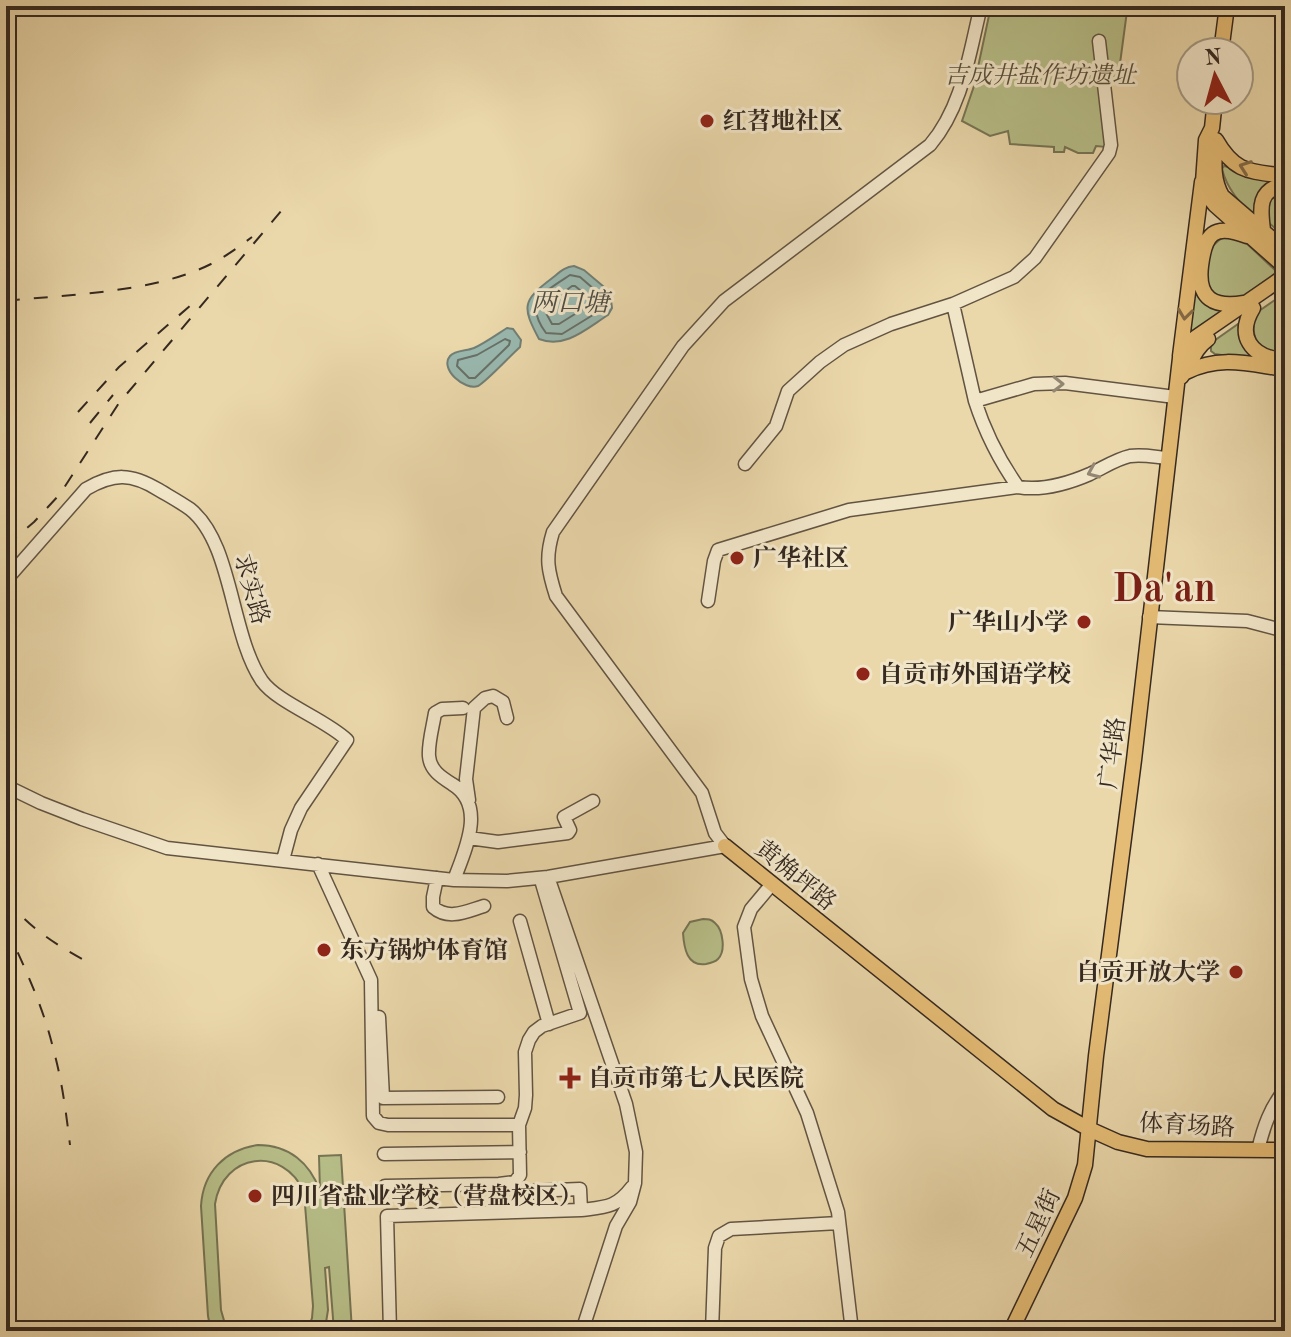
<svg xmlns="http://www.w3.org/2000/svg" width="1291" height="1337" viewBox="0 0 1291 1337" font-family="'Old Standard TT','Noto Serif SC',serif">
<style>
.green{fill:#b7be88;stroke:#767454;stroke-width:2}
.water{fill:#99b8af;stroke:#717f76;stroke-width:2}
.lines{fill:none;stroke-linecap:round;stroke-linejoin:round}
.shore{stroke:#677068;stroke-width:2}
.minor-casing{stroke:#625442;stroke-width:15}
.major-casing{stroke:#352920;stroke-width:17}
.minor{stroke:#f1e5c8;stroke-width:12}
.major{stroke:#e5bc75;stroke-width:14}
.rail{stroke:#352920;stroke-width:2;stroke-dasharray:14 14;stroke-linecap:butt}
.oneway{stroke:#846b46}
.oneway2{stroke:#938774}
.poi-dot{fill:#8f2418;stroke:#f1e5c8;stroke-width:3}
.labels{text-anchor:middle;stroke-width:6;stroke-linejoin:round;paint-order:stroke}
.park-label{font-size:24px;font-style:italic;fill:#564e3a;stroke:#f1e5c8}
.poi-label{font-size:24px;font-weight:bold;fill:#352920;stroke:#f1e5c8;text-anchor:start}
.street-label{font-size:24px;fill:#352920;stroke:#f1e5c8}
.water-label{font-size:26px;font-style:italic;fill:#4e4d44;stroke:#f1e5c8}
.town-label{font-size:40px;font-weight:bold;fill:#7a1f14;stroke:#f1e5c8}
</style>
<rect width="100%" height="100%" fill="#ead7aa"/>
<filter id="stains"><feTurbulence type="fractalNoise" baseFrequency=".0025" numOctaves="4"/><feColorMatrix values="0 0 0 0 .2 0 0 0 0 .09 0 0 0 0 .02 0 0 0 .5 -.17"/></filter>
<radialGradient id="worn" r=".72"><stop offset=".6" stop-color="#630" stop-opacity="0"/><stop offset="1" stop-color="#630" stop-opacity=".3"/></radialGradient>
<path class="green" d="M991,6H1144L1143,13L1127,11L1119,71L1115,79H1104L1106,147L1096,146L1093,153H1078L1065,147L1064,152H1054V147L1010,144L1008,131L990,136L962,121L974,86Z
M1224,166L1276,178C1259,187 1253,197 1254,217C1240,203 1227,189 1222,169Z
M1285,189V237L1268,222C1266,204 1267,196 1285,189Z
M1224,237L1243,240L1277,272L1243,297L1225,299L1208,290C1207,269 1202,248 1224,237Z
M1195,290L1201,299L1225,311L1189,336Z
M1285,293V357C1260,348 1248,343 1256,313Z
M1238,324L1240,340L1255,360L1215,354L1211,351V343Z
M703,919C708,919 711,919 715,923C723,930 726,951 718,959C715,962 711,963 706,964C687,967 684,948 683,933L690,922Z
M258,1145C289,1145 310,1163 320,1191L319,1156L341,1155L352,1331H334L329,1267L325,1268L328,1310L325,1329L324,1331H307L312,1318L313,1306L304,1192C283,1145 223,1153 215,1204L221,1310L227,1331H211L208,1316L201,1206C203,1172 225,1150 258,1145Z"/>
<path class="water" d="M574,266L584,270L610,292L612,308L608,315C586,329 565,349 539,339C522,307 522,301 551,279C559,273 564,267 574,266Z
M507,328L513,329L521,340L520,347C512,354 485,383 478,386C465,391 439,369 450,356C455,350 467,351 474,348C485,343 496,335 507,328Z"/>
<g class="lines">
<path class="shore" d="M570,275L580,277L602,296L604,307L601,310L562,334L546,333C523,302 544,292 570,275Z
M572,286H575L591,299V304L559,324H552L546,313L547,305Z
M505,339L510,341L509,345L475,378H469L457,366L458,360L477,355Z"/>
<defs>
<path id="minor" d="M975,401L953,304L1014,277L1035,258L1109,153L1111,145L1099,41
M1167,458C1155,457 1143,454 1130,456C1116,459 1103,468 1090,474C1067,484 1042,491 1018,487C999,460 985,432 975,401L1034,384L1065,383L1175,397
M745,464L776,426L788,391L820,362L844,345L891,324L953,304
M6,580L86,489C114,473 131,473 159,490C169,496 180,502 190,509C233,543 230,634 262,681C278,703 325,719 347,740L301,808L291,830L283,860
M708,601L714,561L718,550L849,510L1018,487
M1149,617L1247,621L1285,631
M6,786L41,803L82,819L167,848L454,880L507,881L548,877L725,846L715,833L702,793L556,596C548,571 545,558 553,532L683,346L724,301L930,145C963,106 969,54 981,6
M469,800L466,779L474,708L485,698L493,696L503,702L507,718
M469,838L498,842L568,833L570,830L564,817L593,801
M318,864L371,980L373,1116L379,1123L388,1125H519
M548,877L626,1104L636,1152L635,1183L630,1202L616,1226L582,1331
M437,878L433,897V907C449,921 467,911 484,906
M454,880C465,850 487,805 452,784C441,777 430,770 429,756C428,743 433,726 435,713L442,709L463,708
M772,884L751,909L744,927L751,979L762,1016L807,1113L838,1212L852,1331
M520,921L549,1024
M379,1017L383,1098L498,1097
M1258,1150C1264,1125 1270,1109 1285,1089
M384,1154L520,1152
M385,1186L499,1184L515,1182L520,1175L519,1125L525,1108L526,1095L525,1052L529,1040L534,1032L542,1026L580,1013L541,880
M527,1211V1193L530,1191L580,1189L581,1210
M390,1331L387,1216L581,1210C606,1207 616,1208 632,1187
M712,1331L715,1248L719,1236L731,1229L839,1223"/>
<path id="major" d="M1221,52L1227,6
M1215,100L1212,128L1206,140L1203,182L1208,196L1215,205L1285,267
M1216,140C1235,173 1249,171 1285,176
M1215,148C1214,165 1213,180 1222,196L1285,250
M1263,230C1260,207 1258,190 1285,184
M1244,303C1214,308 1197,299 1201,266C1205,234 1213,223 1247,236
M1253,308C1236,336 1251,356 1281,360
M1180,356L1202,182
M1186,372C1221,355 1248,364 1285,369
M1181,377C1192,364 1192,351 1208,339
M725,846L1053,1109L1089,1129L1118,1142L1147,1149L1285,1150
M1011,1331L1075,1198L1085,1165L1096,1056L1134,760L1180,358L1185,348L1195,338L1285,276"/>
</defs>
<use href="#minor" class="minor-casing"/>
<use href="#major" class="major-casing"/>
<use href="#minor" class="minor"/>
<use href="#major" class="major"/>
<path class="rail" d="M6,301C70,294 153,293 211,264C225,257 240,246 252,237
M78,412L119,367L191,305
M90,423L113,395
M6,546L34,522L60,494L119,403L282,210
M6,898C28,928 61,948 93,965
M6,927C24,966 43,1006 53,1048C62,1080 66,1112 70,1145"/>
</g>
<defs><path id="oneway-chevron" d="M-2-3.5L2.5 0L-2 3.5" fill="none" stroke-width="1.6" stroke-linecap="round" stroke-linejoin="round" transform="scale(2)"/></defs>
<g class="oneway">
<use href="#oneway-chevron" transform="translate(1245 167) rotate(-160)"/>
<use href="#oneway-chevron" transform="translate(1185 314) rotate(97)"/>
</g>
<g class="oneway2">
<use href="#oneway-chevron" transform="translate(1058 384) rotate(1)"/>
<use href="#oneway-chevron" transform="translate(1093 472) rotate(157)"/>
</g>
<g class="poi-dot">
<circle cx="707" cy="121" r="8"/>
<circle cx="737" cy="558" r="8"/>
<circle cx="1084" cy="622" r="8"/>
<circle cx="863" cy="674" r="8"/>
<circle cx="324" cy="950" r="8"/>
<circle cx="1236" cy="972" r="8"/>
<path d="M566 1066h8v8h8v8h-8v8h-8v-8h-8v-8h8z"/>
<circle cx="255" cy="1196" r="8"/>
</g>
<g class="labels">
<g class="park-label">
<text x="1040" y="83">吉成井盐作坊遗址</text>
</g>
<g class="poi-label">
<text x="723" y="129">红苕地社区</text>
<text x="753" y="566">广华社区</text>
<text x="1068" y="630" text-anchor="end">广华山小学</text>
<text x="879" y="682">自贡市外国语学校</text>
<text x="340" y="958">东方锅炉体育馆</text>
<text x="1220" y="980" text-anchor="end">自贡开放大学</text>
<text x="588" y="1086">自贡市第七人民医院</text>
<text x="271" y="1204">四川省盐业学校（营盘校区）</text>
</g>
<g class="street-label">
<text transform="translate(252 589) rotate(74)" y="8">求实路</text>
<text transform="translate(1112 753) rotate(-83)" y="8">广华路</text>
<text transform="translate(796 875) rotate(39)" y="8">黄桷坪路</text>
<text transform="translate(1187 1125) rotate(3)" y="8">体育场路</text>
<text transform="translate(1038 1223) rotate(-65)" y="8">五星街</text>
</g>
<g class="water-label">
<text x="570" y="311">两口塘</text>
</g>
<g class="town-label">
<text x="1164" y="601">Da'an</text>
</g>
</g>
<rect width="1291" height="1337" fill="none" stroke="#ead7aa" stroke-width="32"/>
<rect x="8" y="8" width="1275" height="1321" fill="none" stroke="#352920" stroke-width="4"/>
<rect x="16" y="16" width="1259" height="1305" fill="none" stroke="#352920" stroke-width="2"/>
<g transform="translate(1215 76) rotate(354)"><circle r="38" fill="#f1e5c8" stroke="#a69a85" stroke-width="2"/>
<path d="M0-6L14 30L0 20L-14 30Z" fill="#8f2418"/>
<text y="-12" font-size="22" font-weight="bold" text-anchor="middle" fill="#352920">N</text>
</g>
<rect width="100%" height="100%" filter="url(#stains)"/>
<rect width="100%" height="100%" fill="url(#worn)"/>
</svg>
